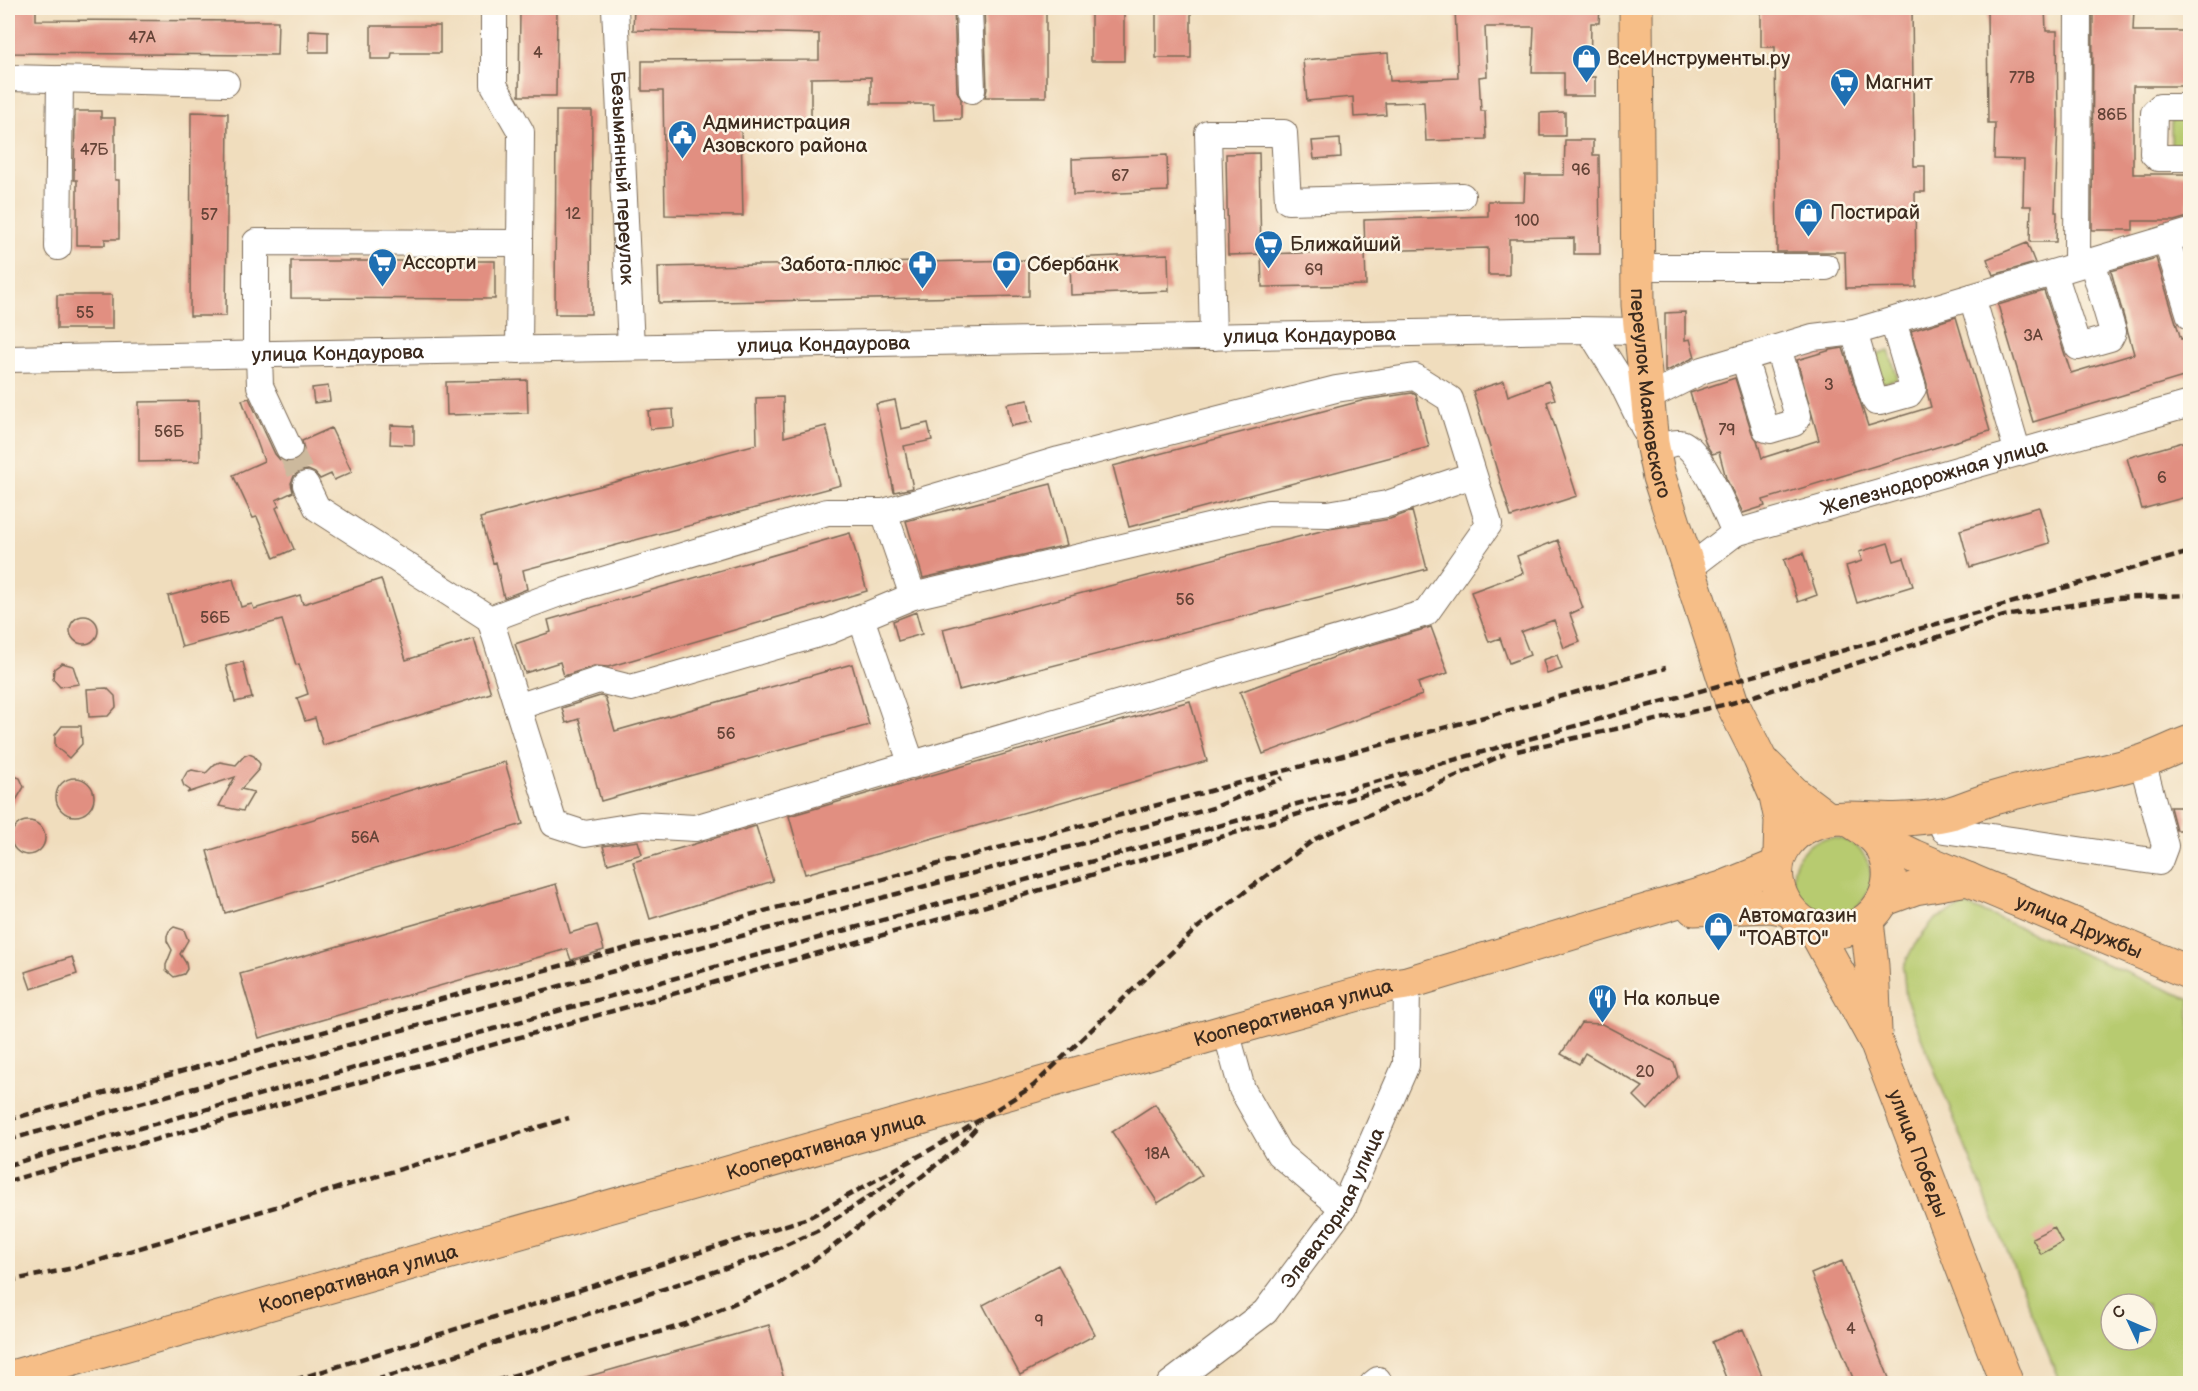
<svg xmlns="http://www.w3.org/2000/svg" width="2198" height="1391" viewBox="0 0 2198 1391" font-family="'Balsamiq Sans',sans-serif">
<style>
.green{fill:#b7cb6f;stroke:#797a46;stroke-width:1.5;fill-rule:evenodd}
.building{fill:#e18f81}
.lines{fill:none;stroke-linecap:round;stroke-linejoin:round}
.minor-tunnel{stroke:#ccb99d;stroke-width:26;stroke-dasharray:26 13;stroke-linecap:butt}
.minor-casing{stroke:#7a6956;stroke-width:28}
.major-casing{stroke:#7a6956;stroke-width:35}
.minor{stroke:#fff;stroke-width:26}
.major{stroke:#f6be87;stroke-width:33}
.rail{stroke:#3b2a1e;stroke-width:4.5;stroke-dasharray:9 4.5;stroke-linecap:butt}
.labels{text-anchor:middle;stroke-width:5;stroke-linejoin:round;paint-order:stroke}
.number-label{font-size:16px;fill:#644337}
.poi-label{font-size:20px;fill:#3b2a1e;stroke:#fcf5e5;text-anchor:start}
.street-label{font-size:20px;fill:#3b2a1e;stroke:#fcf5e5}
</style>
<rect width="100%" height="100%" fill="#fcf5e5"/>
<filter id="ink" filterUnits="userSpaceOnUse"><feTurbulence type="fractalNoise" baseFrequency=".0167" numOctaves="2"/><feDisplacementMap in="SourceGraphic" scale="12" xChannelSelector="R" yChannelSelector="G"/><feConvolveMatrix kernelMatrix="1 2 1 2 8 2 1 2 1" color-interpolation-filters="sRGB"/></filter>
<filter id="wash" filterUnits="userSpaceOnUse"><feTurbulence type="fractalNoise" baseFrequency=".008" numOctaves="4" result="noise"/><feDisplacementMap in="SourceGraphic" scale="24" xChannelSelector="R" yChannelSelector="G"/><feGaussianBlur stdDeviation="1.35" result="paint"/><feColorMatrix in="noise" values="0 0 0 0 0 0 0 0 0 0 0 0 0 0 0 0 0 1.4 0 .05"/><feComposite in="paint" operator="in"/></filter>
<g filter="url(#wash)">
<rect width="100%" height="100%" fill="#f0ddbd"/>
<path class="green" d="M2171,120H2190V146H2171Z
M1889,351L1898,379L1881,384L1873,356Z
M1793 877a39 39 0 1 1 78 0a39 39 0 1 1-78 0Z
M1966,905L2190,999V1383H2060L1906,999L1903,967L1913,947L1935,919ZM2111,1304H2147V1340H2111Z"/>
<g id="blocks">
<path class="building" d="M8,8H36V20L278,21L277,55L8,53Z
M520,8H557L556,96H519Z
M634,8L785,9V8H954L957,91L961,99V119L934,120L933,104H871V77L811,78V127L741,128L743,216L665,215L663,91H642V61L819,60V34L633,30Z
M984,8H1046V97H985L987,89Z
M1091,8H1124V61H1091Z
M1156,8H1191V58H1156Z
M1455,8H1600L1599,23H1591L1590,77H1595V96H1564V73H1532L1534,27H1485L1487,76L1479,77L1481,111H1485L1486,139L1426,141L1424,102L1385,103L1386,115L1354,117L1353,97L1307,101L1303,60L1388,53L1390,81L1458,78Z
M1761,8H1912L1914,166H1925V192H1915L1916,287L1846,288L1845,252H1777L1775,47H1761Z
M1987,8H2045L2046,31H2057L2058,122L2055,212H2057L2056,242H2030L2031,206H2023L2024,160L1994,159L1995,123H1988Z
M2093,8H2134L2133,31H2190V86H2133V174H2188V217L2174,221H2133V230H2092Z
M371,26H440V53H392L391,59H371Z
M309,30L328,31V52H309Z
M75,111H101V118H115V180H119V239H105V245H77V180H74Z
M556,111H592L591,314H555Z
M191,112L228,113L226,316H190Z
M1565,112V136H1540V113Z
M1340,139L1341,157L1314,159L1312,141Z
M1565,140H1593V155H1599L1600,254H1574V238L1509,239V275H1488V248L1365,251L1364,220L1488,216V201H1524L1525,175H1564Z
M1259,153L1261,254L1228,255L1226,154Z
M1167,155L1168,191L1073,195L1072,159Z
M2027,243L2035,263L1993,275L1987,259Z
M1365,251L1366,285L1262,287L1261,254Z
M1168,254L1169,291L1071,295L1070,258Z
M2156,258L2181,339L2190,337V375L2033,422L1998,305L2044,291L2071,373L2134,354L2111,271Z
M1029,260V296L659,303L658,267Z
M291,261H495V299L291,298Z
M57,295H112V329H57Z
M1685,312V340L1690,339L1695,357L1665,372V313Z
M1956,317L1990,431L1763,500L1765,506L1743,513L1726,478L1719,452L1712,454L1706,444L1690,393L1735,378L1752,433L1757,440L1762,458L1819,440L1797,360L1831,350L1843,348L1868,426L1931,407L1927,392V384L1911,331Z
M527,380L528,413L447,415L446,382Z
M1504,381L1508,396L1548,381L1555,399L1547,402L1577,496L1511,517L1473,391Z
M328,386L330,401L314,403L312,388Z
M1412,393L1416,395L1429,447L1129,527L1113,466L1365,400Z
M783,397L784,437L826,426L841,485L523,570L527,589L504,598L496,562L493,563L480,518L757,444L756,398Z
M249,398L275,454L280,460L287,463L296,461L302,456L304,450L302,441L331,428L352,472L334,480L331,474L320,479L315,473L308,470L300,471L294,476L291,483L293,492L276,500L279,506L276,508L294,549L274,558L257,517L253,518L233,475L264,461L242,400Z
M895,400L901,429L928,423L932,440L904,446L913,488L894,492L876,404Z
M1028,400L1032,422L1011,426L1007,404Z
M199,401L200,461L139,462V402Z
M673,409L674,427L650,429L648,411Z
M391,425L414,426V445L390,444Z
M2190,440V496L2142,509L2127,458Z
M1051,484L1067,545L923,578L906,521Z
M2039,507L2050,543L1970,567L1960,530Z
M1412,511L1427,569L959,690L943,629L1329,529L1390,519Z
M850,533L867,591L608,667L594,666L564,676L560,662L525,673L515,644L551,632L548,620Z
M1558,540L1583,608L1570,614L1580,642L1564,648L1554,620L1521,632L1530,655L1509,663L1500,638L1489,642L1471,592L1523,573L1517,556Z
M1888,543L1894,561L1904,558L1913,586L1857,603L1846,566L1862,561L1859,552Z
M1803,553L1817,595L1798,602L1784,560Z
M233,579L241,607L252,604L254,609L300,595L303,604L381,579L406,660L474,639L491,693L323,745L315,718L305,721L297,698L308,694L299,664L296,665L282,620L182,647L168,596Z
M916,612L922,634L898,641L893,621Z
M70 630a14 14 0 1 1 28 0a14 14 0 1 1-28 0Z
M1431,627L1448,673L1418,683L1422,695L1263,754L1240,692L1354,650Z
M1557,655L1562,669L1547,674L1543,660Z
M243,662L252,698L235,702L226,666Z
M62,663L73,666L79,684L60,687L53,679L54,669Z
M852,664L869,725L601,801L579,719L566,723L562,708L600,696L605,697L615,731Z
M107,688L115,696L116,707L108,716L89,717L87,689Z
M1190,701L1207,761L805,874L789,816Z
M62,726H81L82,744L69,758L55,746V735Z
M249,754L254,756L260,764L259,769L241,789L254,792L243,811L219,806L235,777L187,793L190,790L184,786L182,781L187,772L192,770L206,773L215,764L220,762L236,765L244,756Z
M505,762L523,824L225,913L207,851Z
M8,774L20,778L24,787L8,814Z
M56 797a19 19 0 1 1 38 0a19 19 0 1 1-38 0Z
M2170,807H2186V830H2176Z
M11 838a17 17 0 1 1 34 0a17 17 0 1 1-34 0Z
M756,826L773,881L650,919L633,862Z
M638,841L642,854L608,864L603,846Z
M556,884L570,933L597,925L604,950L571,960L567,949L259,1038L240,974Z
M174,927L184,930L188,940L180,954L186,963L187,969L184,974L174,977L166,970V965L172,950L167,941V936L169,931Z
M72,957L77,974L31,989L25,972Z
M1581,1023L1602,1024L1674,1062L1678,1077L1648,1110L1634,1096L1643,1087L1585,1053L1579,1064L1561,1054Z
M1155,1104L1202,1175L1158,1203L1112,1132Z
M2054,1227L2062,1243L2041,1254L2032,1238Z
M1842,1261L1891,1383H1855L1811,1274Z
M1058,1265L1095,1335L1020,1375L983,1305Z
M769,1325L785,1383H580L579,1379Z
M1743,1329L1765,1383H1728L1712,1342Z"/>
</g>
</g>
<g filter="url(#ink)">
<use href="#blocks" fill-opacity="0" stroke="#7a6956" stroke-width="1.5"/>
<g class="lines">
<path class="minor-tunnel" d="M289,448L306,485"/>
<defs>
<g id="minor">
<path d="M494,8V85L521,132L520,243"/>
<path id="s1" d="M615,8L631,347"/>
<path d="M969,8L972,90"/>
<path d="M8,78L226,83"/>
<path d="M2190,107H2160L2154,113L2153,153L2158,158H2190"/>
<path d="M2166,239L2190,316"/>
<path d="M58,247L60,79"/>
<path d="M2077,265L2078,8"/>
<path d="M1638,267H1826"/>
<path d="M2054,273L2078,347L2110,338L2113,332L2092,261"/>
<path d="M1972,297L2018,453"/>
<path d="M1590,331L1620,379L1644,428"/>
<path d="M1854,332L1874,399L1876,402H1880L1909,394L1913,388L1893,321"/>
<path d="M1213,337L1208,133H1284L1288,201L1462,196"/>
<path d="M256,355V242L520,243L519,350"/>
<path d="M259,355L260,386L289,448"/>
<path d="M1744,358L1766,429L1770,430L1794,423L1798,416L1778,348"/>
<path id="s2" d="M8,359L1575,330L1640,331"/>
<path d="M1647,398L1703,370L1813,337L1854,332L2190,232"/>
<path d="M1653,450C1661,447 1672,442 1680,443C1698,444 1728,516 1735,533"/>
<path d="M306,485L317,508L490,619L554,824L585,834L640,825L695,828L1426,613L1489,524L1450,399L1415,377L1336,389L1059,460L884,512H827L557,594L490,619"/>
<path d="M884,512L913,596L1268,513L1328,514L1387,504L1473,475"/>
<path id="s3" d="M1688,569L1735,533L2190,404"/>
<path d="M861,618L912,765"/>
<path d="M517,707L599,680L631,688L829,631L913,596"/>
<path d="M1944,830L2159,862L2165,846L2142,761"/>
<path d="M1226,1031L1242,1089L1279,1154L1343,1208"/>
<path id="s4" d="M1170,1384L1265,1312L1343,1208L1406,1065L1407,983"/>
<path d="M1373,1384L1378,1380"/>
</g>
<g id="major">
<path id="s5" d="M1636,8L1638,305L1652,443L1659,477L1732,703L1760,759L1776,796L1781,820L1780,854"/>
<path d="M1767,766L1794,793L1827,818"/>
<path d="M1848,819C1862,828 1877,836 1884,852C1901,887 1874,929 1837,931C1829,931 1821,933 1814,929C1772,909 1761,854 1804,828C1833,810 1874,822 1906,819C1921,818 1937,817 1951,813C1966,808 1980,802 1994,798C2042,784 2092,776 2140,762C2157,757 2173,748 2190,742"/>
<path id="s6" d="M1874,837L1913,856L2190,973"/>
<path d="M1885,899L1915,888L1968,879"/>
<path d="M1694,909L1771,906L1787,909"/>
<path d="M1867,921L1872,966L1875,1031"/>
<path id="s7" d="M1814,929L1876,1042L2007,1384"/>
<path id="s8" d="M8,1378L1226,1031L1387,986L1407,983L1722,888L1776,866"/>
</g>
</defs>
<use href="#minor" class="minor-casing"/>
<use href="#major" class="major-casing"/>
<use href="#minor" class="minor"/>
<use href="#major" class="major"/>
<path class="rail" d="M1517,751L1732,703L2004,616L2115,598L2190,595
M8,1120L549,969L1666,668
M8,1140L664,957L1213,808L1283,778
M8,1165L1725,684L2190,552
M8,1181L986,906L1404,783
M8,1281L74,1268L569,1118
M282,1384L808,1218L953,1137L1033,1086L1197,928L1315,839L1505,754
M363,1384L604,1309L764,1255L817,1231L906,1172
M485,1384L686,1324L777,1285L826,1252L959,1147L977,1127"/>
</g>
</g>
<defs>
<symbol id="shop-pin" viewBox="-11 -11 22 30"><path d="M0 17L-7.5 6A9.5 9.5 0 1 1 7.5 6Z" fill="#1f6fb2" stroke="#fcf5e5"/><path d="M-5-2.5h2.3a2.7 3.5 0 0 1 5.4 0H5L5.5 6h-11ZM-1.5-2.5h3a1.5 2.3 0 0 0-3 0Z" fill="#fff"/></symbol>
<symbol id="supermarket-pin" viewBox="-11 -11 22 30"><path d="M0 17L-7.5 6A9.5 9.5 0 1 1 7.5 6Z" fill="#1f6fb2" stroke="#fcf5e5"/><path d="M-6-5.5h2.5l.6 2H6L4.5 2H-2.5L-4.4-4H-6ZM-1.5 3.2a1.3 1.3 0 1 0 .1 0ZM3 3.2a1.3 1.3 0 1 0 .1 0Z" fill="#fff"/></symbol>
<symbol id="civic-pin" viewBox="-11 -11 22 30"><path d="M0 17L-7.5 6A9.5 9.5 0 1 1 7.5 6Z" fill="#1f6fb2" stroke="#fcf5e5"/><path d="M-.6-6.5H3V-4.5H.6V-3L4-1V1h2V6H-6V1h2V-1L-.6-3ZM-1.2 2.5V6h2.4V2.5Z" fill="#fff"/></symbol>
<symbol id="pharmacy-pin" viewBox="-11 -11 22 30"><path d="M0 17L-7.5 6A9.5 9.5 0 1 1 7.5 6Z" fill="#1f6fb2" stroke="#fcf5e5"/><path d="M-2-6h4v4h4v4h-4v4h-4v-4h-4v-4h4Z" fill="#fff"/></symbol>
<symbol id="bank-pin" viewBox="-11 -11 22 30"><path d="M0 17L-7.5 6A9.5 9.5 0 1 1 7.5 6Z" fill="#1f6fb2" stroke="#fcf5e5"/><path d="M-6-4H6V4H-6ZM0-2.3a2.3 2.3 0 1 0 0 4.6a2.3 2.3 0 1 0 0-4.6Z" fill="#fff"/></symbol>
<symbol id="restaurant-pin" viewBox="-11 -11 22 30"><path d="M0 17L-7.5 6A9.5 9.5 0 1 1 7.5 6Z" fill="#1f6fb2" stroke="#fcf5e5"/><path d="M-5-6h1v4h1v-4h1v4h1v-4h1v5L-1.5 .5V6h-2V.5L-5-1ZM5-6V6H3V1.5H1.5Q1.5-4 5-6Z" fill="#fff"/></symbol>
</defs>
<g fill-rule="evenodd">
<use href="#shop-pin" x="1570" y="42" width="33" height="45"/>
<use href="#supermarket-pin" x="1828" y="66" width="33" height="45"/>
<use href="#civic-pin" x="666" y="118" width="33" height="45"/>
<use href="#shop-pin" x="1792" y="196" width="33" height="45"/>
<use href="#supermarket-pin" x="1252" y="228" width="33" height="45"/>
<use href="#supermarket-pin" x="366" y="246" width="33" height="45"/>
<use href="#pharmacy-pin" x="906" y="248" width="33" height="45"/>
<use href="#bank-pin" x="990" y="248" width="33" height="45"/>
<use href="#shop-pin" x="1702" y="910" width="33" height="45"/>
<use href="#restaurant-pin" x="1586" y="982" width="33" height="45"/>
</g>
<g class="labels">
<g class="number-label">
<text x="142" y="43">47А</text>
<text x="538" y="58">4</text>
<text x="2022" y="83">77В</text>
<text x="2112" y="120">86Б</text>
<text x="94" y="155">47Б</text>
<text x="1581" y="175">96</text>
<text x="1120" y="181">67</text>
<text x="573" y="219">12</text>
<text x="209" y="220">57</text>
<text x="1527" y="226">100</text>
<text x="1314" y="275">69</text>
<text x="85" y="318">55</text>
<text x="2033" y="341">3А</text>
<text x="1829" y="390">3</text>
<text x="1727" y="435">79</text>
<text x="169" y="437">56Б</text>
<text x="2162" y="483">6</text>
<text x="1185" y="605">56</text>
<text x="215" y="623">56Б</text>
<text x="726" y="739">56</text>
<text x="365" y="843">56А</text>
<text x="1645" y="1077">20</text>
<text x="1157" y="1159">18А</text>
<text x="1039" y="1326">9</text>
<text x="1851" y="1334">4</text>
</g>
<g class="poi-label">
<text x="1607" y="65">ВсеИнструменты.ру</text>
<text x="1865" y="89">Магнит</text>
<text x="703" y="129">Администрация<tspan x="703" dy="23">Азовского района</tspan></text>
<text x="1830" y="219">Постирай</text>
<text x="1290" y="251">Ближайший</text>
<text x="403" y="269">Ассорти</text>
<text x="901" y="271" text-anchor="end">Забота-плюс</text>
<text x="1027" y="271">Сбербанк</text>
<text x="1739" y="922">Автомагазин<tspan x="1739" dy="23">"ТОАВТО"</tspan></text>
<text x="1623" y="1005">На кольце</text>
</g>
<g class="street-label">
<text dy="7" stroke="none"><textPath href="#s1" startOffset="170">Безымянный переулок</textPath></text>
<text dy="7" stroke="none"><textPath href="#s2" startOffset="1302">улица Кондаурова</textPath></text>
<text dy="7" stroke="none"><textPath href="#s2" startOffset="816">улица Кондаурова</textPath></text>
<text dy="7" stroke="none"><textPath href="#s2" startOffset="330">улица Кондаурова</textPath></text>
<text dy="7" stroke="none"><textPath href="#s5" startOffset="386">переулок Маяковского</textPath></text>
<text dy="7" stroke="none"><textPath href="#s3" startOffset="266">Железнодорожная улица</textPath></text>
<text dy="7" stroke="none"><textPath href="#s6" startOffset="224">улица Дружбы</textPath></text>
<text dy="7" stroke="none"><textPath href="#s8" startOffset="1336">Кооперативная улица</textPath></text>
<text dy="7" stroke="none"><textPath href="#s8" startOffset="850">Кооперативная улица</textPath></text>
<text dy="7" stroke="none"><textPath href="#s7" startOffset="248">улица Победы</textPath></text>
<text dy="7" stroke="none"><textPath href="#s4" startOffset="244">Элеваторная улица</textPath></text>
<text dy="7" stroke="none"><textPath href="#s8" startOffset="364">Кооперативная улица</textPath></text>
</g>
</g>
<rect width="2198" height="1391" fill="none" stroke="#fcf5e5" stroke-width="30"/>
<g transform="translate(2129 1322) rotate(314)"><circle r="28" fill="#fcf5e5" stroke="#afa495" stroke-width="1.5"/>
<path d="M0-4.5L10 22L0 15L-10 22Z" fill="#1f6fb2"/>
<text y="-9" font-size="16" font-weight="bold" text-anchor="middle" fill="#3b2a1e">С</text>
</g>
</svg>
